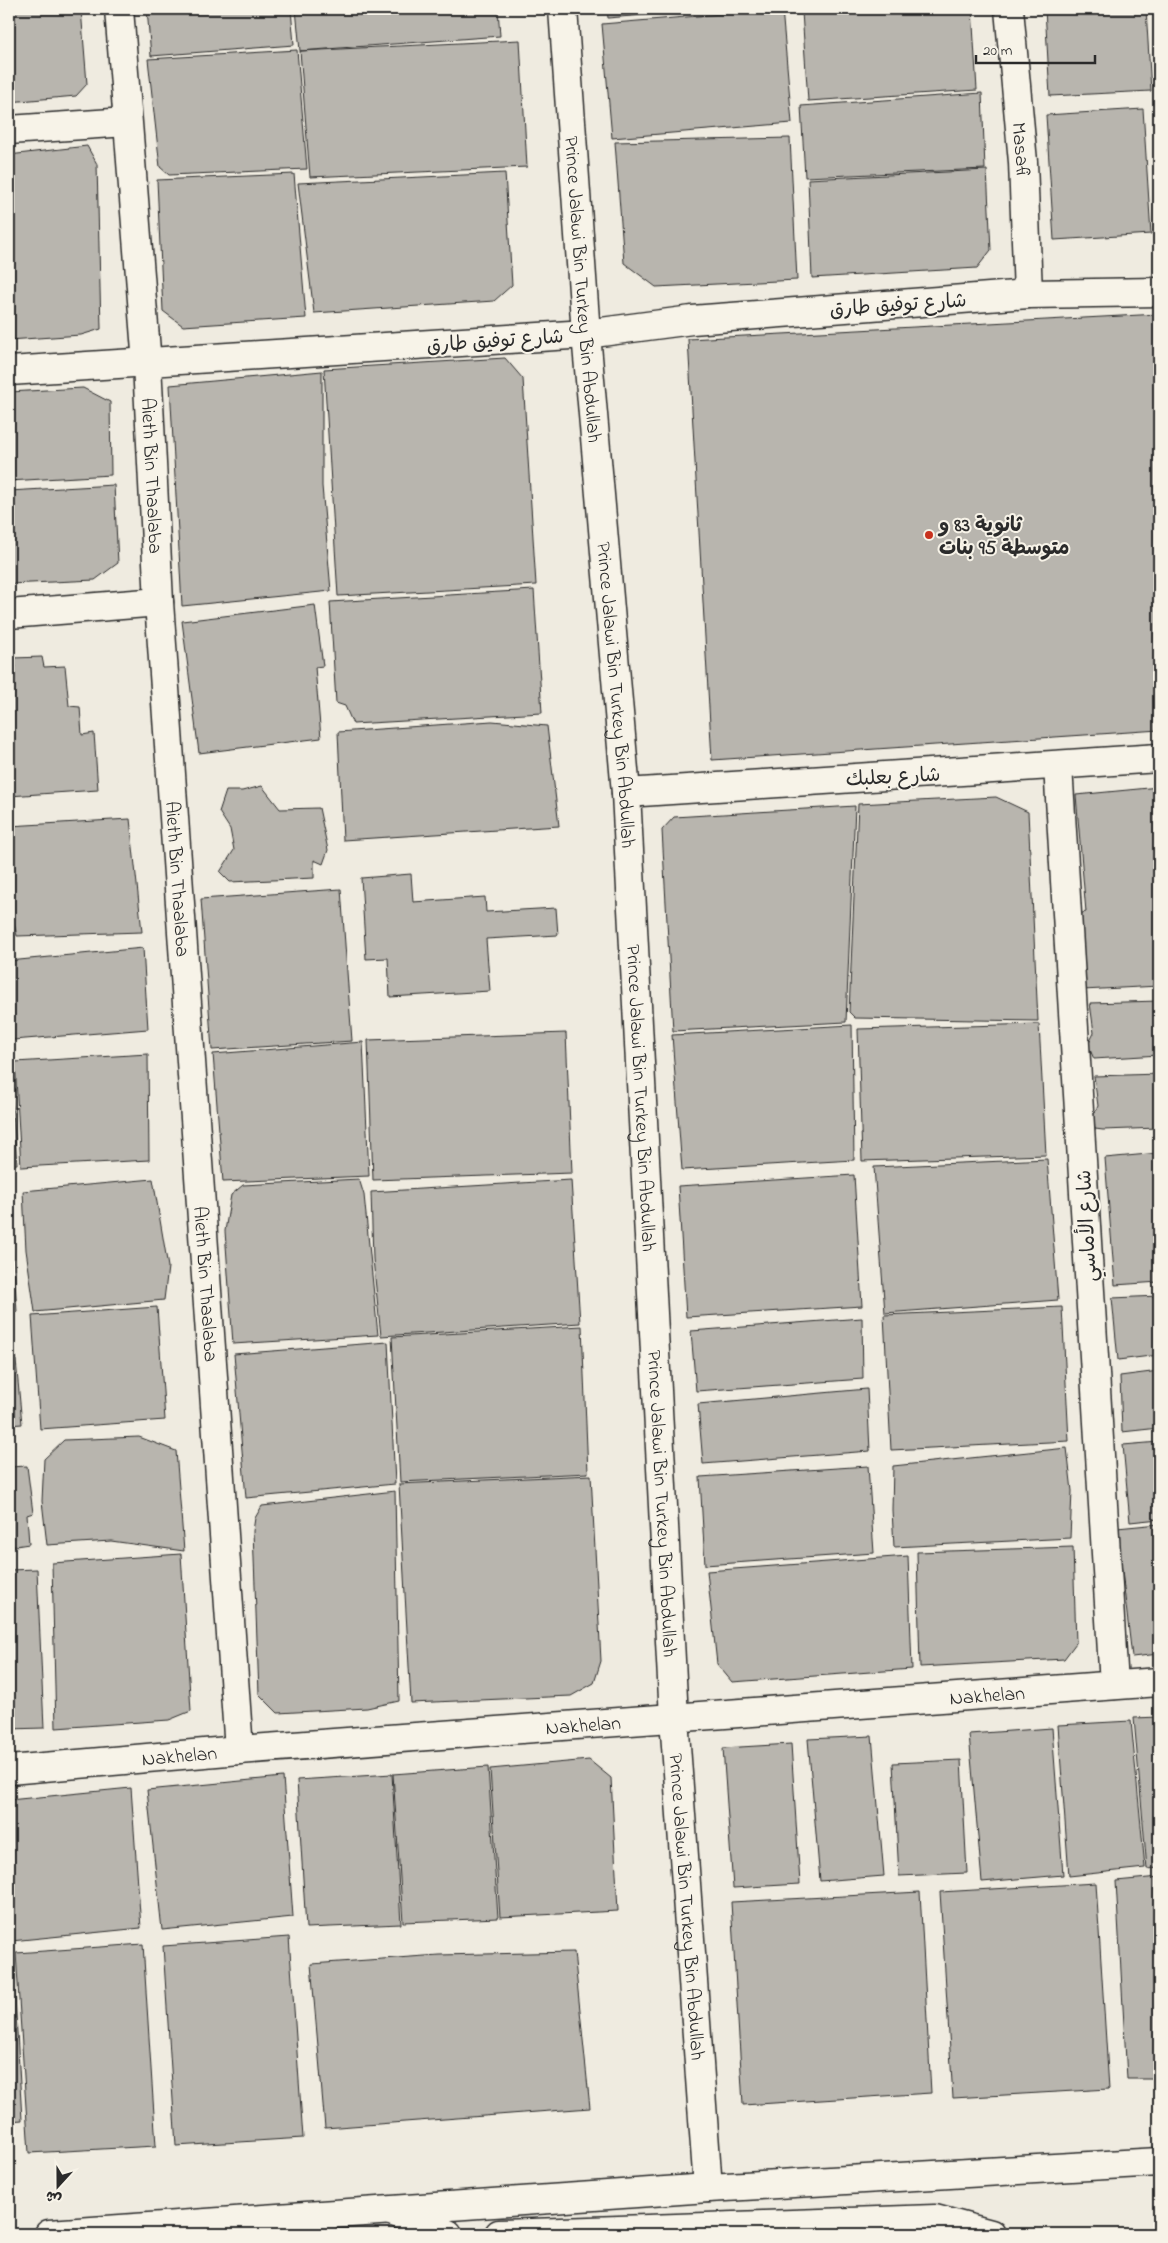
<svg xmlns="http://www.w3.org/2000/svg" width="1168" height="2243" viewBox="0 0 1168 2243" font-family="'Indie Flower','Playpen Sans Arabic',sans-serif">
<style>
.building{fill:#b8b5ae;stroke:#2b2b2b}
.lines{fill:none;stroke-linecap:round;stroke-linejoin:round}
.minor-casing{stroke:#2b2b2b;stroke-width:31}
.major-casing{stroke:#2b2b2b;stroke-width:31}
.minor{stroke:#f7f3e8;stroke-width:28}
.major{stroke:#f7f3e8;stroke-width:28}
.poi-dot{fill:#c8321e;stroke:#f7f3e8;stroke-width:2}
.labels{text-anchor:middle;stroke-width:4;stroke-linejoin:round;paint-order:stroke}
.street-label{font-size:20px;fill:#2b2b2b;stroke:#f7f3e8}
.poi-label{font-size:20px;font-weight:bold;fill:#2b2b2b;stroke:#f7f3e8;text-anchor:start}
</style>
<rect width="100%" height="100%" fill="#efebe0"/>
<filter id="ink" filterUnits="userSpaceOnUse"><feTurbulence type="fractalNoise" baseFrequency=".02" numOctaves="2"/><feDisplacementMap in="SourceGraphic" scale="10" xChannelSelector="R" yChannelSelector="G"/><feConvolveMatrix kernelMatrix="1 2 1 2 8 2 1 2 1" color-interpolation-filters="sRGB"/></filter>
<g filter="url(#ink)">
<path class="building" d="M9,9H81L87,84L76,96L9,102Z
M147,9H291L294,45L151,56Z
M296,9H498L500,36L300,51Z
M607,9H716L608,18Z
M782,9L792,123L612,138L602,24Z
M855,9H972L977,90L808,101L802,12Z
M1045,9H1146L1151,91L1050,96Z
M520,40L527,167L310,177L300,51Z
M297,50L307,169L169,175L160,167L148,59Z
M982,93L985,169L805,177L801,106Z
M1143,109L1151,234L1054,240L1046,115Z
M790,138L797,280L656,287L624,263L615,142Z
M87,146L97,164L101,329L81,335L9,340V155Z
M987,170L991,250L977,268L812,278L808,179Z
M505,173L512,285L494,301L314,313L298,183Z
M294,174L306,318L183,326L163,311L157,180Z
M1159,314V730L712,760L688,339Z
M505,358L523,379L536,585L338,596L324,369Z
M322,371V486L331,591L182,606L170,385Z
M83,388L110,402L111,475L9,481V392Z
M114,485L118,563L95,580L9,584V491Z
M534,590L542,713L353,724L345,706L336,703L330,602Z
M315,605L323,666L315,667L321,738L199,753L182,621Z
M42,657L44,667L65,666L69,706L80,707L82,735L94,733L98,790L9,796V667H16L13,658Z
M492,721L547,726L559,826L343,840L338,732Z
M262,786L280,809L319,808L328,850L323,864L314,860V878L230,882L220,872L234,850L230,829L219,812L226,791H242Z
M1159,787V986L1083,990L1079,914L1086,912L1076,795Z
M996,797L1028,812L1038,1021L855,1018L849,1012L858,804Z
M855,806L846,1022L673,1031L662,830L674,817Z
M130,819L142,932L17,936L9,903V826Z
M411,874L413,902L485,897L486,912L556,908L558,935L486,939L490,991L390,997L388,958L366,959L361,878Z
M341,889L352,1041L212,1050L201,899Z
M143,948L148,1029L13,1040L9,1004V961Z
M1159,1001V1055L1094,1059L1088,1045L1094,1033L1090,1003Z
M1039,1024L1046,1155L862,1161L858,1029Z
M852,1025L854,1160L682,1170L672,1035Z
M566,1033L572,1173L373,1180L368,1040Z
M363,1042L369,1176L223,1182L213,1054Z
M148,1054L149,1160L21,1167L15,1062Z
M9,1058L17,1164L9,1165Z
M1159,1074V1128L1103,1130L1095,1129L1092,1118L1098,1106L1094,1076Z
M1159,1153V1282L1115,1285L1105,1158Z
M1047,1159L1058,1300L885,1313L874,1167Z
M854,1175L862,1306L686,1317L678,1186Z
M153,1179L168,1267L164,1300L35,1312L26,1250L23,1191Z
M359,1179L364,1195L378,1335L233,1344L225,1231L231,1195L243,1185Z
M571,1180L580,1323L381,1336L373,1259L371,1192Z
M9,1192L17,1312L9,1313Z
M1159,1296V1355L1118,1360L1112,1298Z
M157,1307L165,1420L40,1429L32,1316Z
M1062,1307L1069,1441L891,1450L884,1315Z
M9,1318H12L22,1424L9,1425Z
M862,1318L863,1379L696,1391L691,1331Z
M582,1326L588,1473L400,1482L392,1337Z
M388,1342L395,1484L246,1498L234,1354Z
M1159,1371V1428L1122,1432L1120,1376Z
M867,1389L870,1451L703,1464L698,1404Z
M139,1437L176,1451L184,1551L111,1541L47,1545L42,1501L44,1459L64,1440Z
M1159,1442V1519L1130,1522L1123,1445Z
M1067,1448L1072,1491L1070,1538L894,1547L892,1510L893,1466Z
M27,1466L33,1513L27,1515L29,1544L9,1547V1467Z
M868,1466L874,1553L705,1565L700,1477Z
M591,1475L601,1661L594,1683L571,1696L411,1703L399,1484Z
M395,1491L399,1701L367,1708L278,1713L259,1694L253,1531L255,1518L262,1506Z
M1159,1524V1654L1132,1657L1117,1528Z
M1073,1547L1076,1643L1064,1659L920,1667L917,1552Z
M181,1554L191,1711L169,1720L56,1728L52,1563Z
M908,1556L912,1669L732,1682L717,1664L707,1571Z
M37,1569L44,1728L9,1729V1570Z
M1159,1717V1868L1147,1869L1134,1718Z
M1131,1721L1145,1868L1069,1876L1058,1725Z
M1052,1728L1063,1875L982,1882L969,1734Z
M872,1736L884,1876L820,1881L808,1739Z
M791,1744L800,1884L733,1888L723,1748Z
M589,1760L611,1778L618,1911L500,1917L490,1769Z
M961,1760L967,1873L899,1876L893,1763Z
M488,1767L498,1918L403,1922L393,1774Z
M392,1774L401,1924L306,1928L297,1780Z
M283,1777L293,1917L162,1930L147,1790Z
M131,1788L141,1928L11,1941L9,1919V1800Z
M1159,1877V2079H1127L1116,1881Z
M1096,1883L1109,2089L953,2098L940,1892Z
M920,1892L931,2093L743,2105L731,1902Z
M289,1937L303,2138L176,2146L163,1946Z
M143,1944L156,2146L29,2153L16,1953Z
M574,1952L590,2108L325,2128L311,1964L439,1955Z
M9,1979H14L22,2120L9,2121Z"/>
<g class="lines">
<defs>
<g id="minor">
<path id="s1" d="M119,9L147,364L159,602L239,1750"/>
<path id="s2" d="M563,9L586,334L626,793L674,1718L708,2188"/>
<path id="s3" d="M1009,9L1023,162L1028,294"/>
<path d="M9,130L127,122"/>
<path d="M9,371L586,334L692,320L1028,294L1159,292"/>
<path d="M9,614L159,602"/>
<path d="M1058,766L1114,1685"/>
<path d="M626,793L1159,758"/>
<path id="s4" d="M9,1770L239,1750L1159,1682"/>
<path d="M49,2234L708,2188L1159,2162"/>
</g>
<path id="major" d="M391,2211L448,2234
M499,2234L935,2219L991,2234"/>
</defs>
<use href="#minor" class="minor-casing"/>
<use href="#major" class="major-casing"/>
<use href="#minor" class="minor"/>
<use href="#major" class="major"/>
</g>
</g>
<circle class="poi-dot" cx="929" cy="535" r="5"/>
<g class="labels">
<g class="street-label">
<text dy="7" stroke="none"><textPath href="#s3" startOffset="142">Masafi</textPath></text>
<text dy="7" stroke="none"><textPath href="#s2" startOffset="281">Prince Jalawi Bin Turkey Bin Abdullah</textPath></text>
<text transform="translate(898 304) rotate(-4)" y="7">شارع توفيق طارق</text>
<text transform="translate(495 340) rotate(-4)" y="7">شارع توفيق طارق</text>
<text dy="7" stroke="none"><textPath href="#s1" startOffset="468">Aieth Bin Thaalaba</textPath></text>
<text dy="7" stroke="none"><textPath href="#s2" startOffset="688">Prince Jalawi Bin Turkey Bin Abdullah</textPath></text>
<text transform="translate(893 776) rotate(-3)" y="7">شارع بعلبك</text>
<text dy="7" stroke="none"><textPath href="#s1" startOffset="872">Aieth Bin Thaalaba</textPath></text>
<text dy="7" stroke="none"><textPath href="#s2" startOffset="1092">Prince Jalawi Bin Turkey Bin Abdullah</textPath></text>
<text transform="translate(1086 1226) rotate(-93)" y="7">شارع الأماسي</text>
<text dy="7" stroke="none"><textPath href="#s1" startOffset="1278">Aieth Bin Thaalaba</textPath></text>
<text dy="7" stroke="none"><textPath href="#s2" startOffset="1498">Prince Jalawi Bin Turkey Bin Abdullah</textPath></text>
<text dy="7" stroke="none"><textPath href="#s4" startOffset="981">Nakhelan</textPath></text>
<text dy="7" stroke="none"><textPath href="#s4" startOffset="576">Nakhelan</textPath></text>
<text dy="7" stroke="none"><textPath href="#s4" startOffset="171">Nakhelan</textPath></text>
<text dy="7" stroke="none"><textPath href="#s2" startOffset="1902">Prince Jalawi Bin Turkey Bin Abdullah</textPath></text>
</g>
<g class="poi-label">
<text x="939" y="531">ثانوية 83 و<tspan x="939" dy="23">متوسطة 95 بنات</tspan></text>
</g>
</g>
<rect width="1168" height="2243" fill="none" stroke="#f7f3e8" stroke-width="30"/>
<rect x="15" y="15" width="1138" height="2213" fill="none" stroke="#2b2b2b" stroke-width="2" filter="url(#ink)"/>
<g transform="translate(58 2186) rotate(201)" stroke="#f7f3e8" stroke-width="4" paint-order="stroke">
<path d="M0-4L9 19L0 12L-9 19Z" fill="#2b2b2b"/>
<text y="-8" font-size="14" font-weight="bold" text-anchor="middle" fill="#2b2b2b">ش</text>
</g>
<path d="M976 55v8h119v-8" fill="none" stroke="#2b2b2b" stroke-width="2.5"/>
<text x="983" y="55" font-size="15" fill="#2b2b2b" stroke="#f7f3e8" stroke-width="4" paint-order="stroke">20 m</text>
</svg>
